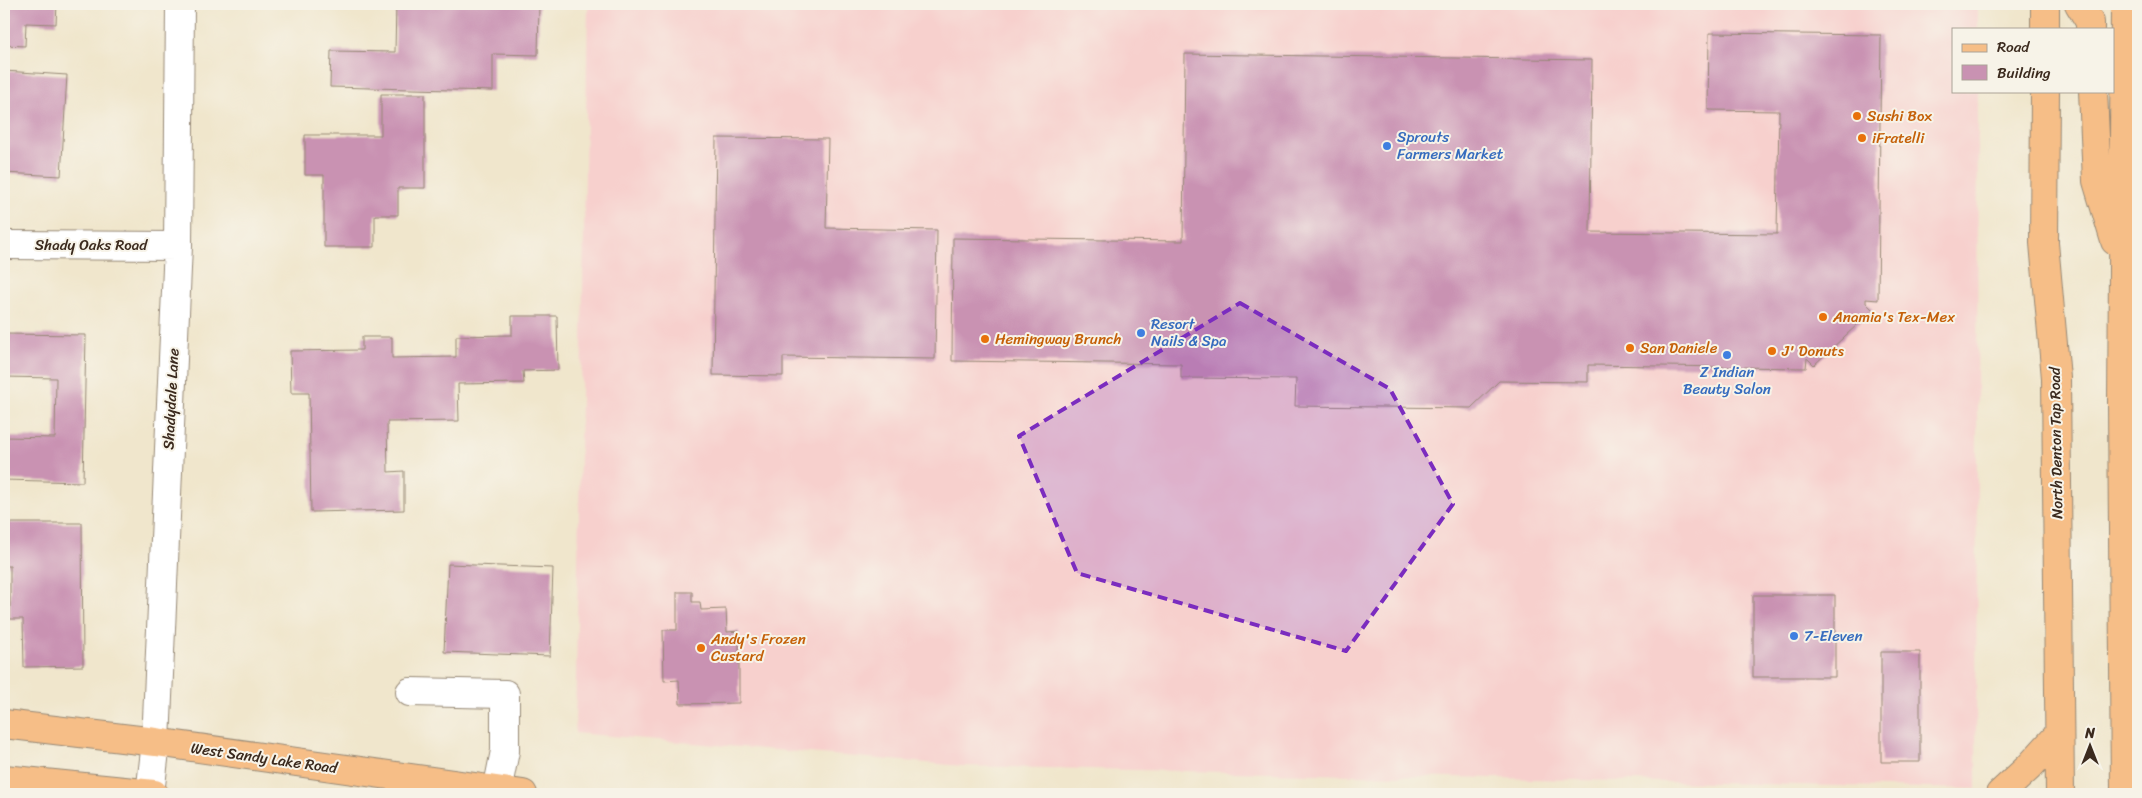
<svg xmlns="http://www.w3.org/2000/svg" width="2142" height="798" viewBox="0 0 2142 798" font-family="Sriracha,sans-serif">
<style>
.built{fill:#f7d0cd}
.building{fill:#c992b2}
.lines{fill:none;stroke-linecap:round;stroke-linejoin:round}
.minor-casing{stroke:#968875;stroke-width:30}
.major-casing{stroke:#968875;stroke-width:30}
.minor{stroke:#fff;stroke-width:28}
.major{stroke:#f6be87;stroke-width:28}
.marked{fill:#7b2cbf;fill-opacity:0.2;stroke:#7b2cbf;stroke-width:4;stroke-dasharray:10 6;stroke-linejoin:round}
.food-dot{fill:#e8710a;stroke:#f7f3e8;stroke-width:2}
.shop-dot{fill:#3f7fe0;stroke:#f7f3e8;stroke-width:2}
.labels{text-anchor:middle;stroke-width:4;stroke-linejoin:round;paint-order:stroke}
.food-label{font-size:15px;fill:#c56008;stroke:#f7f3e8;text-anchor:start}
.shop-label{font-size:15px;fill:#366cbe;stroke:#f7f3e8;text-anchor:start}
.street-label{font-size:15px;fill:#3b2a1e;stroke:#f7f3e8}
</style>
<rect width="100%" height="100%" fill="#f7f3e8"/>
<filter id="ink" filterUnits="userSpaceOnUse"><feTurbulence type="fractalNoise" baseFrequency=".02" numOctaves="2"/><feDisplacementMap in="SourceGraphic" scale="10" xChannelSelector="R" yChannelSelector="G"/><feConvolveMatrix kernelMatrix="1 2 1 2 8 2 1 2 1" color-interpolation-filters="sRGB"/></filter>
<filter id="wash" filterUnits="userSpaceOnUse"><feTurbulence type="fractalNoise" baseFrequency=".0096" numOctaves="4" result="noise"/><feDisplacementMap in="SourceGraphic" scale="20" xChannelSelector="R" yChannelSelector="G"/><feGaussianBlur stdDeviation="1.12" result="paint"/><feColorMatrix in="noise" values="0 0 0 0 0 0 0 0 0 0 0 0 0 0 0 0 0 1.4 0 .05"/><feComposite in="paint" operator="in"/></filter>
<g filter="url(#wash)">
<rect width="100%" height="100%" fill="#f0e6cc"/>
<path class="built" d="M588,4H1978V29H1953V91H1978L1976,789L962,766L575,733Z"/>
<g id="blocks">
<path class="building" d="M4,4H57L56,24L26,23L25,46L4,45Z
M396,4H539L538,55L493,54V91L330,87L331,51L395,52Z
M1709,33L1881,35L1878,300L1866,299V303L1873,310L1814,365L1807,358L1806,368L1588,365V382L1499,381L1471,408L1295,406L1296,379L1181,378V364L952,361L953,238L1183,241L1185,54L1592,60L1590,232L1777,234L1779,111L1708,110Z
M4,71L67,75L61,176L4,173Z
M381,94H425V188H398V215H375V247H324V175H305V135H381Z
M716,138L828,139L826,228L937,230L935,359L783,357V376L713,375Z
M512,316H557L558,370L523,371L524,383L458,384L459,421L387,422L388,472L404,471V510L311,512L309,393H291L290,351L362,350V337H392V358L456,357V336L512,335Z
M4,334L86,335L83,482L4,480V437L55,438L56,378L4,377Z
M4,523H82L83,666L24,667L23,619H10V566H4Z
M448,564L553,568L550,656L444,652Z
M677,592H692V602H700L701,610L726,609L727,632L739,631V703L680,704L679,680L664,681L663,630H677Z
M1753,595H1835V677H1753Z
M1881,652H1920V762H1881Z"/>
</g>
</g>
<g filter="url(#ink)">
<use href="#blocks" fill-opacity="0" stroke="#968875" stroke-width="1"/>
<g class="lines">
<defs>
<path id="minor" d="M4,245L178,246
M410,692L505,694V751L497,791
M150,794L156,742L178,246L180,4"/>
<path id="major" d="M2079,4L2090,22V29
M2125,4L2122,403L2125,794
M2045,29V4
M2045,91L2044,243L2056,378L2060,794
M2093,91L2097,181L2115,241
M4,724L156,742L523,794
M4,779L154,794
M2000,794L2029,767L2059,734"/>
</defs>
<use href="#minor" class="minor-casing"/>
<use href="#major" class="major-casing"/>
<use href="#minor" class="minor"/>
<use href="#major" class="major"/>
</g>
</g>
<path class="marked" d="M1240,303L1390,389L1453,504L1346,651L1077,573L1019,436Z"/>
<g class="food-dot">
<circle cx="1857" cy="116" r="5"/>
<circle cx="1862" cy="138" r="5"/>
<circle cx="1823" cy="317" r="5"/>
<circle cx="985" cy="339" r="5"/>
<circle cx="1630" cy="348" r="5"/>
<circle cx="1772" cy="351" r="5"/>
<circle cx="701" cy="648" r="5"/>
</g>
<g class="shop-dot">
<circle cx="1387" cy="146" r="5"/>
<circle cx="1141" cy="333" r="5"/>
<circle cx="1727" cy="355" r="5"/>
<circle cx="1794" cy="636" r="5"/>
</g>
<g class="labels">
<g class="food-label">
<text x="1867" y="121">Sushi Box</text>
<text x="1872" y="143">iFratelli</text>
<text x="1833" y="322">Anamia's Tex-Mex</text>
<text x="995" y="344">Hemingway Brunch</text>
<text x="1640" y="353">San Daniele</text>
<text x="1782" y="356">J' Donuts</text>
<text x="711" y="644">Andy's Frozen<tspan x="711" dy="17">Custard</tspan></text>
</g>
<g class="shop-label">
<text x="1397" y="142">Sprouts<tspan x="1397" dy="17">Farmers Market</tspan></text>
<text x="1151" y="329">Resort<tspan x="1151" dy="17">Nails &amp; Spa</tspan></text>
<text x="1727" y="377" text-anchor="middle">Z Indian<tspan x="1727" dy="17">Beauty Salon</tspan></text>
<text x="1804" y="641">7-Eleven</text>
</g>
<g class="street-label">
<text x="91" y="250">Shady Oaks Road</text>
<text transform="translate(171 399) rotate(-87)" y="5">Shadydale Lane</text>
<text transform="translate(2056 443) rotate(-91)" y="5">North Denton Tap Road</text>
<text transform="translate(264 758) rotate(8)" y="5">West Sandy Lake Road</text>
</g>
</g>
<rect width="2142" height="798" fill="none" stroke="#f7f3e8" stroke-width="20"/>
<rect x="1952" y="28" width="162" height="65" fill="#f7f3e8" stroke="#aca397"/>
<rect x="1962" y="44" width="25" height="8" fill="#f6be87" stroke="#aca397"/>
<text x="1997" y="52" font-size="15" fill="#3b2a1e">Road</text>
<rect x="1962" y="65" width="25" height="15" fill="#c992b2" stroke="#aca397"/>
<text x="1997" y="78" font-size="15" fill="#3b2a1e">Building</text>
<g transform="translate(2090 746)" stroke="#f7f3e8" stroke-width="4" paint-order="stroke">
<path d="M0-4L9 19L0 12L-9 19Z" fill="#3b2a1e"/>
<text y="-8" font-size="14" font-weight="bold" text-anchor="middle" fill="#3b2a1e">N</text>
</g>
</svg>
